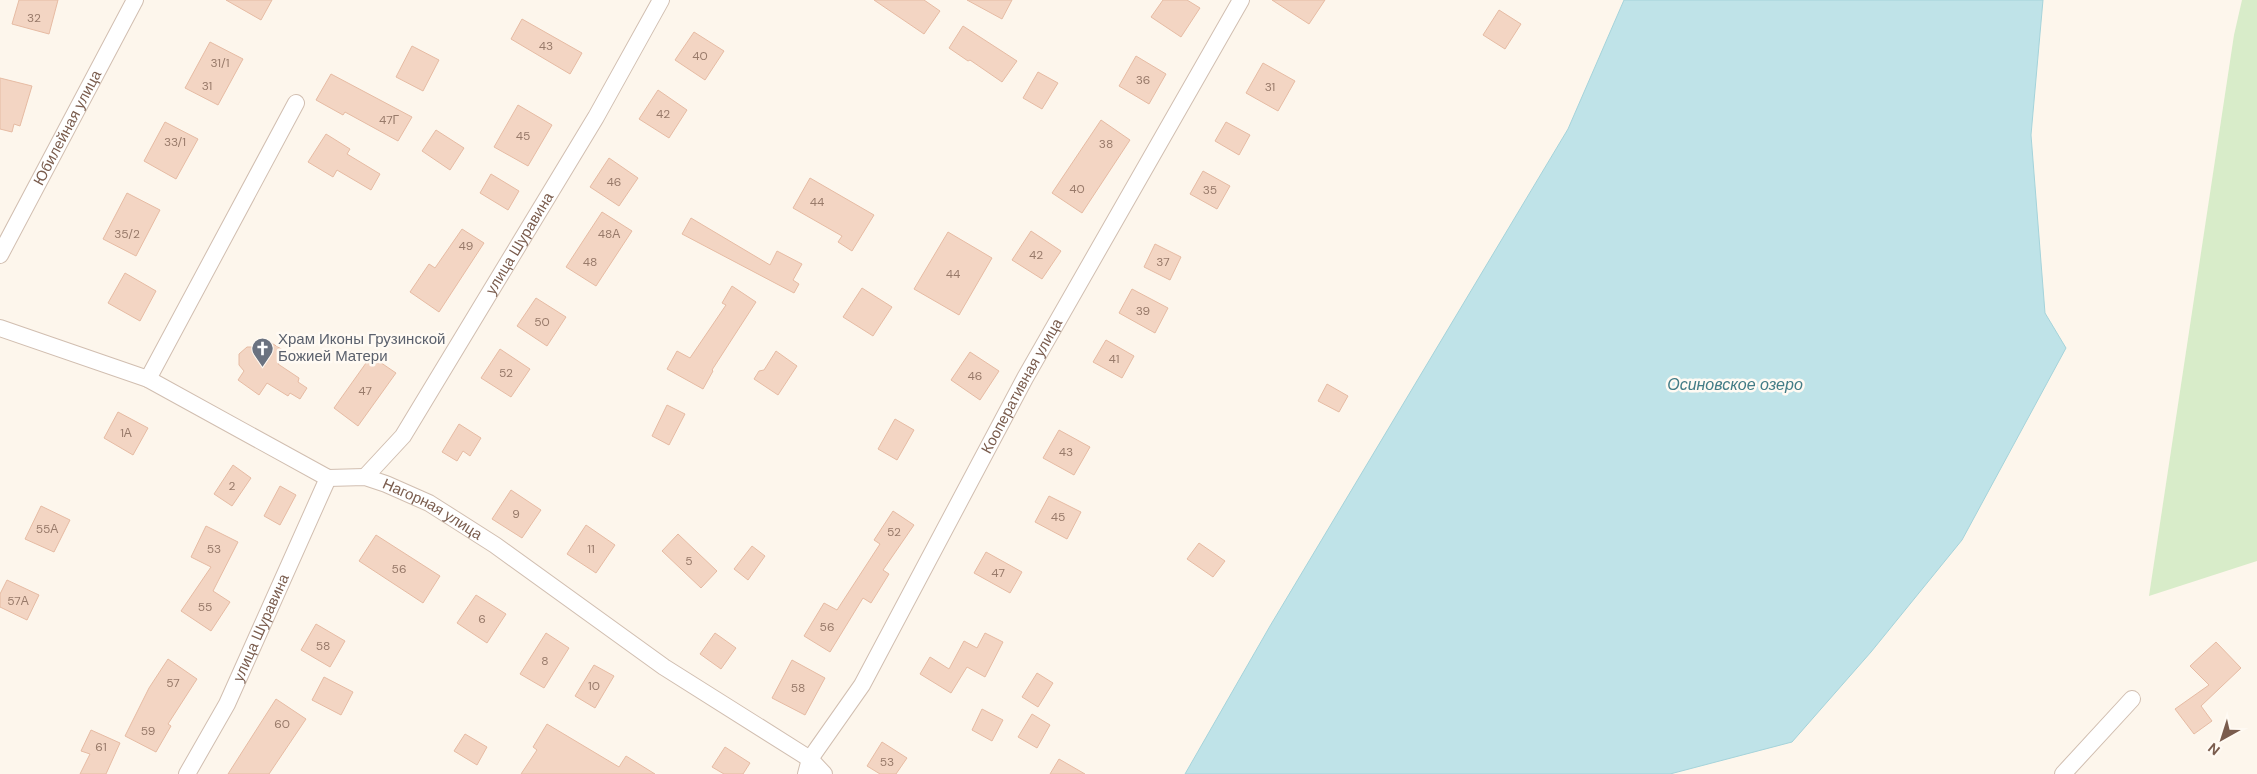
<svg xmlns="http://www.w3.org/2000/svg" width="2257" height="774" viewBox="0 0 2257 774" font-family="'DM Sans',sans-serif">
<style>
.green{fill:#d8ecc9}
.water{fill:#bfe3e8;stroke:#a5d3da}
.building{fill:#f3d5c3;stroke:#e6bba3}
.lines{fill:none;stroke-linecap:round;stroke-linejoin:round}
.street-casing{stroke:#d1beb0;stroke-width:18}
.street{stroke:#fff;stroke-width:16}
.labels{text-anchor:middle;stroke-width:5;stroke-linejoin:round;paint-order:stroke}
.number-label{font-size:12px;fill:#987a6a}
.street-label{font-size:15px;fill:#7a5c4d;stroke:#fffaf3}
.worship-label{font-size:15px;fill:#5b616d;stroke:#fffaf3;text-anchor:start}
.water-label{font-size:16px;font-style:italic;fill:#437c86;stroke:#fffaf3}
</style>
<rect width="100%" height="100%" fill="#fdf6ec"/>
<path class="green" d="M2242,0H2257V561L2149,596L2234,35Z"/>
<path class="water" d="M1624,0H2043L2031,135L2045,313L2066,348L1962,540L1871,652L1792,742L1670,774H1185L1270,626L1568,129Z"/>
<path class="building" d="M19,0H58L49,34L12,24Z
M226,0H272L261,20Z
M874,0H924L940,11L924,34Z
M967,0H1012L1002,19Z
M1163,0H1187L1200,8L1181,37L1151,17Z
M1272,0H1325L1309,24Z
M1499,10L1521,24L1505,49L1483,35Z
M522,19L582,53L570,74L511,39Z
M963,26L1017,61L1002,82L970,60L968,61L949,48Z
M694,32L724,51L705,80L675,60Z
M210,42L243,59L218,105L185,88Z
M412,46L439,60L423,91L396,77Z
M1136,56L1166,74L1149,104L1119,86Z
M1263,63L1295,81L1278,111L1246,93Z
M1038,72L1058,83L1042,109L1023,98Z
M331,74L412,117L398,141L345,112L343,115L316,100Z
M0,78L32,86L20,126L14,124L12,132L0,129Z
M658,90L687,110L669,138L639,119Z
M518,105L552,125L528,166L494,147Z
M1101,120L1130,140L1082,213L1052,193Z
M165,122L198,139L176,179L144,161Z
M1226,122L1250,135L1239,155L1215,141Z
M436,130L464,148L450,170L422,151Z
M326,134L350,149L347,154L380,174L371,190L337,170L333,177L308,162Z
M609,158L638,178L619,206L590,187Z
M1203,171L1230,186L1217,209L1190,194Z
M491,174L519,191L508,210L480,193Z
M810,178L874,215L852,251L838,242L842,236L793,208Z
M127,193L160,210L136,256L103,239Z
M602,212L632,231L596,286L566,267Z
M691,218L770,265L777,251L802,264L793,280L799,284L794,293L682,234Z
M462,229L484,243L439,312L410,292L429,264L435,268Z
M1031,231L1061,251L1042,279L1012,260Z
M948,232L992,258L959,315L914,289Z
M1155,244L1181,257L1170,280L1144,267Z
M125,273L156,291L140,321L108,303Z
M732,286L756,302L712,370L713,371L703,389L667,369L677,351L690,358L726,305L722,303Z
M862,288L892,307L873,336L843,317Z
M1132,289L1168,308L1155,333L1119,313Z
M536,298L566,317L547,346L517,326Z
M265,339L286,352L278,364L299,378L298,382L307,388L300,399L290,393L288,396L267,383L259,395L238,380L244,371L239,365V354L247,347H259Z
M1106,340L1134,356L1122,378L1093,362Z
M500,349L530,369L511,397L481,378Z
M776,351L797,366L778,395L754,379L759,371L764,370Z
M970,352L999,371L980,400L951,380Z
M371,356L396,373L358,426L334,408Z
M1327,384L1348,396L1339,412L1318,401Z
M667,405L685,414L669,445L652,436Z
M118,412L148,428L133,455L104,438Z
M895,419L914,430L897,460L878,449Z
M459,424L481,438L470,456L463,451L457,461L442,452Z
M1059,430L1090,447L1074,475L1043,458Z
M233,465L251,478L232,506L214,494Z
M280,486L296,495L280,525L264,516Z
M511,490L541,510L522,538L492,519Z
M1049,496L1081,512L1067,539L1035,522Z
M41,506L70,520L54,552L25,539Z
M893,511L914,525L883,570L889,574L871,603L863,598L830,652L804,636L824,603L837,610L880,544L874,540Z
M586,525L615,545L596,573L567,554Z
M206,526L238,542L213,591L230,602L211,631L181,611L211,567L191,557Z
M678,534L717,571L701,588L662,551Z
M376,535L440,576L423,603L359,561Z
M1199,543L1225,561L1213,577L1187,559Z
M752,546L765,556L748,580L734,569Z
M986,552L1022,572L1010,593L974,573Z
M7,580L39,595L27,620L0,607V594Z
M476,595L506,614L487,643L457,623Z
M316,624L345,641L330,667L301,650Z
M546,633L569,648L544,688L520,674Z
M715,633L736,648L721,669L700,654Z
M985,633L1003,642L985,677L967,667L951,693L920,674L930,657L949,669L964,641L977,648Z
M2216,642L2241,668L2201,706L2212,721L2194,734L2175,709L2209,685L2190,666Z
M168,659L197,679L168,724L171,726L156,752L125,736L149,688Z
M792,660L825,678L805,715L772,698Z
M594,665L614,676L595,708L575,696Z
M1037,673L1053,683L1038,707L1022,697Z
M324,677L353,692L341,715L312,700Z
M276,699L306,719L269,774H228Z
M982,709L1003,720L992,741L972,730Z
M1032,714L1050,725L1037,748L1018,737Z
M547,724L619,767L626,756L655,774H521L537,750L533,747Z
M91,730L120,743L106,774H80L90,754L81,751Z
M465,734L487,747L477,765L454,751Z
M882,742L907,758L896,774H880L867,766Z
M725,747L750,763L743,774H724L712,767Z
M1059,759L1085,774H1050Z"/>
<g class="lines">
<defs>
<g id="street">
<path id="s1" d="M0,255L135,0"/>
<path id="s2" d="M0,328L148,379L328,478L365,477L386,484L429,503L495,545L664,667L810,759L824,774"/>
<path d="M148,379L296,103"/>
<path id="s3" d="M365,477L403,436L596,117L661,0"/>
<path id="s4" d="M187,774L227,704L328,478"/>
<path id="s5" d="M806,774L810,759L862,685L1025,378L1241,0"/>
<path d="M2063,774L2132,699"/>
</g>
</defs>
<use href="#street" class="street-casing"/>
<use href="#street" class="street"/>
</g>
<defs>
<symbol id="church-pin" viewBox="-11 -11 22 30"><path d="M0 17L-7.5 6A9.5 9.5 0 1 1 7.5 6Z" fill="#6b7280" stroke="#fffaf3"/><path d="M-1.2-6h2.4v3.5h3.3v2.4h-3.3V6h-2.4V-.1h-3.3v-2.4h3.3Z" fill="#fff"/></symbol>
</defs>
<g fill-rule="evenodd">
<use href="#church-pin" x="250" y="336" width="25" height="34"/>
</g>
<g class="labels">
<g class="number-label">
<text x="34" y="22">32</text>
<text x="546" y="50">43</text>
<text x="700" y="60">40</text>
<text x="220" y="67">31/1</text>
<text x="1143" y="84">36</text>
<text x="207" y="90">31</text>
<text x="1270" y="91">31</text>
<text x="663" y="118">42</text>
<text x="389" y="124">47Г</text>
<text x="523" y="140">45</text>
<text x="175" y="146">33/1</text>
<text x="1106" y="148">38</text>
<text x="614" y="186">46</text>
<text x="1077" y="193">40</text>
<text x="1210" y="194">35</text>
<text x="817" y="206">44</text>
<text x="127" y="238">35/2</text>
<text x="609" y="238">48А</text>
<text x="466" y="250">49</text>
<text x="1036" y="259">42</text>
<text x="590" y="266">48</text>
<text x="1163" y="266">37</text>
<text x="953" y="278">44</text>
<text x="1143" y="315">39</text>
<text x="542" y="326">50</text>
<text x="1114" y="363">41</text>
<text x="506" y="377">52</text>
<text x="975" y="380">46</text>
<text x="365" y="395">47</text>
<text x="126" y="437">1А</text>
<text x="1066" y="456">43</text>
<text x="232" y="490">2</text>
<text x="516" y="518">9</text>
<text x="1058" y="521">45</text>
<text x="47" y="533">55А</text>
<text x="894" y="536">52</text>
<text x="214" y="553">53</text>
<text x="591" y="553">11</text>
<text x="689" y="565">5</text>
<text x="399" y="573">56</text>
<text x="998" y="577">47</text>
<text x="18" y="605">57А</text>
<text x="205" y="611">55</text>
<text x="482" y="623">6</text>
<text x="827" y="631">56</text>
<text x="323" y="650">58</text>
<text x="545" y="665">8</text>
<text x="173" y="687">57</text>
<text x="594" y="690">10</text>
<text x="798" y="692">58</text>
<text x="282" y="728">60</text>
<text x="148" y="735">59</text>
<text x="101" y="751">61</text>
<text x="887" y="766">53</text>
</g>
<g class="street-label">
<text dy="5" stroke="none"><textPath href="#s1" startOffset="144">Юбилейная улица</textPath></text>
<text dy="5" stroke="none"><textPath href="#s3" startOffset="281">улица Шуравина</textPath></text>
<text dy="5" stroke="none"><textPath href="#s5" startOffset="445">Кооперативная улица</textPath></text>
<text dy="5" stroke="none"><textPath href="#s2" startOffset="474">Нагорная улица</textPath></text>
<text dy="5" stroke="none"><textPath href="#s4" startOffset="164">улица Шуравина</textPath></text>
</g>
<g class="worship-label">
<text x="278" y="344">Храм Иконы Грузинской<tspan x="278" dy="17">Божией Матери</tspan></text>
</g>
<g class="water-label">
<text x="1735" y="390">Осиновское озеро</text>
</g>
</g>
<g transform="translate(2222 739) rotate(219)" stroke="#fffaf3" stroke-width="4" paint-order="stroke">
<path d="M0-4L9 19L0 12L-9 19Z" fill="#7a5c4d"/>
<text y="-8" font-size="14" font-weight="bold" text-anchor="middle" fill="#7a5c4d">N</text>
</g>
</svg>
